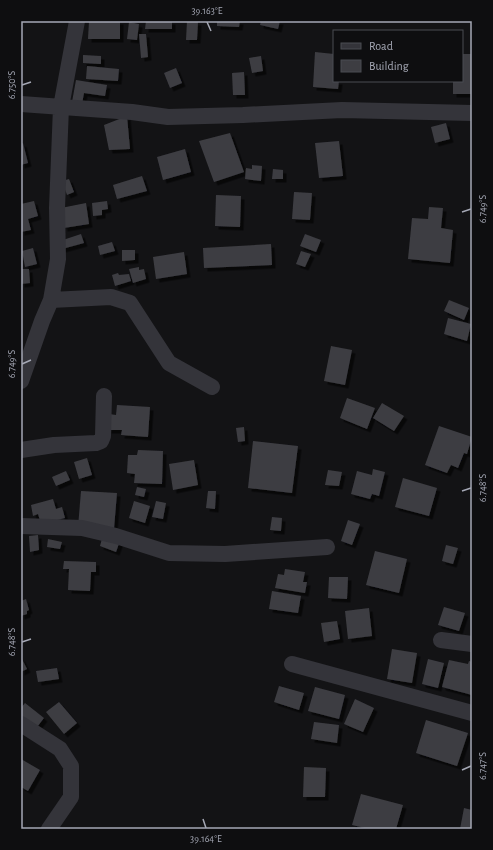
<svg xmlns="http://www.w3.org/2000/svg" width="493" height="850" viewBox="0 0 493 850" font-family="'Alegreya Sans',sans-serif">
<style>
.building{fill:#3d3d42;filter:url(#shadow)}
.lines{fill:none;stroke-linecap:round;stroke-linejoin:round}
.street{stroke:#34343a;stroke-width:16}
.ticks{fill:none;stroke:#a5a8b5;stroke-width:1.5}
.neatline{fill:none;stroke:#a5a8b5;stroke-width:1.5}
.ticks-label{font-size:10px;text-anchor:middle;fill:#a5a8b5}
</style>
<defs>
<filter id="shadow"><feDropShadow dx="3.5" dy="3.5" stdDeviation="0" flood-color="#0009"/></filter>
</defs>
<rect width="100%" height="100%" fill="#131315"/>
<path class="building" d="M89,21H120V39H88Z
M146,21H172V29H145Z
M187,21L198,22L197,40H186Z
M217,21H240L239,27L217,26Z
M261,21H280L278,29L260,25Z
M129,22L139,24L137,40L127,39Z
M139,34H146L148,57L141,58Z
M315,52L334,54V81H339L338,89L313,87Z
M462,54H472V94H453V81H462Z
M83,55L101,56V64L83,63Z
M261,56L263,71L252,73L249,58Z
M87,66L119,69L118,81L86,79Z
M176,68L182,83L170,88L164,73Z
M244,72L245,95H233L232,73Z
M76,80L107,85L105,96L84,93L82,104L72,102Z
M127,116L130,149L109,150L104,125Z
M446,123L450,139L435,143L431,127Z
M230,133L244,172L214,182L199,141Z
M339,141L343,176L319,178L315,143Z
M23,143L28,163L21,165V144Z
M185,149L191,172L163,180L157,157Z
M252,165L262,166L261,181L245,179L246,168L252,169Z
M273,169L283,170V179H272Z
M142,176L147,191L117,199L113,185Z
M69,179L74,192L67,195L62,181Z
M294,192L312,193L310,220L292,219Z
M216,195L241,196L240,227L215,226Z
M34,201L38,216L28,219L31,230L21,232V204Z
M107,201L108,209L102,210V215L93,216L92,203Z
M86,203L89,224L64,228L61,208Z
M429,207L443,208L441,228L453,230L450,263L408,259L412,218L428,219Z
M81,234L84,243L62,249L60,241Z
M305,234L321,240L316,252L300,246Z
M112,242L115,251L100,255L98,246Z
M271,244L272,265L204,268L203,248Z
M33,248L37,264L25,267L22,251Z
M122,250H135V260L122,261Z
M301,251L311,254L305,267L296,264Z
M184,252L187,274L156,279L153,257Z
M139,267V270L144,269L146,279L133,283L129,269Z
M21,269H29L30,283L21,284Z
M118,273L119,275L129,274L131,281L115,286L112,275Z
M449,300L469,308L464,320L444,311Z
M448,318L471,324L467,341L444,334Z
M331,346L352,350L345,385L324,381Z
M347,398L375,408L367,429L340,418Z
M382,403L404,416L394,431L373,418Z
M117,405L150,407L148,437L121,435L122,430H108L109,414L116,415Z
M439,426L472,437L467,454L464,453L458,468L451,465L447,473L425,465Z
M244,427L245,441L238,442L236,428Z
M253,441L298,446L292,493L248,488Z
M138,450L163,451L162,484L134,483L135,474L127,473L128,455H137Z
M87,458L92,475L79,479L74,462Z
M194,460L198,485L173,490L169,464Z
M373,469L385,472L379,496L372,494L370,499L351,494L357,471L372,475Z
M328,470L342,472L339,486L325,485Z
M66,471L70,480L56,486L52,477Z
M403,478L437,488L429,516L395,507Z
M137,487L146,489L144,497L135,495Z
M81,491L117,493L114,529L78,527Z
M208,491H216L215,509L206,508Z
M53,499L56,509L62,507L65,518L41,524L38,514L33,516L31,505Z
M134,501L150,506L145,523L129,518Z
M156,501L166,503L163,519L152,517Z
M272,517L282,518L281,531L270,530Z
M348,520L360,524L352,545L341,541Z
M38,535L39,550L30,552L29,536Z
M103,535L120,541L116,552L100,546Z
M48,539L62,542L60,549L47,547Z
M446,545L458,548L453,564L442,561Z
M375,551L407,559L399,593L366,585Z
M64,561L96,562V572H91L90,591L68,590L69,569H63Z
M285,569L305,572L303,582H307L305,593L275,588L278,574L284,575Z
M329,577H348L347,599L328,598Z
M272,591L301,596L298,613L269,609Z
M26,599L29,610L27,611V614L21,616V601Z
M444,607L465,613L459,631L438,625Z
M369,608L372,636L348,639L345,611Z
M337,621L340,639L324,642L321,623Z
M392,649L417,653L412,683L387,679Z
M21,657L27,669L21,672Z
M428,659L444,663L438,688L422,684Z
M449,660L468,664L469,661L472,662V695L442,687Z
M57,668L59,679L38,682L36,671Z
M279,686L304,693L299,710L274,702Z
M315,687L345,695L339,719L308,711Z
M355,699L374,708L363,732L344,724Z
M59,702L77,723L64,734L46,712Z
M25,703L44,718L34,731L21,721V708Z
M426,720L468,733L457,766L416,753Z
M314,722L339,725L337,743L311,739Z
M21,759L40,770L28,791L21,787Z
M304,767L326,768L325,797H303Z
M361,794L403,805L396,829H369L352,825Z
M464,808L472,810V829H460Z"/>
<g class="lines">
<path class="street" d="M21,104L132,112L168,117L243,115L342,110L472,113
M51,300L111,297L130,303L169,363L212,387
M21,381L42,321L51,300L58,259L57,208L61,107L77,21
M21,450L54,445L96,443L101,441L103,436L104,396
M21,526L82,528L116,536L169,553L225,554L327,547
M441,640L472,644
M292,664L472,713
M21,724L60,749L71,766V797L49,829"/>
</g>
<path class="ticks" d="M207,22L211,31M22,85L31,82M462,212L471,209M22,364L31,360M462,491L471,488M22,642L31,639M462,770L471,766M203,819L206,828"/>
<rect width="493" height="850" fill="none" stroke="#0e0e10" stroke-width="44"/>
<rect x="333" y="30" width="130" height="52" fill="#0e0e10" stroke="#4a4c52"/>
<rect x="341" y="43" width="20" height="6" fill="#34343a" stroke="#4a4c52"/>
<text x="369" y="50" font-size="12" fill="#a5a8b5">Road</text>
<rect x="341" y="60" width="20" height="12" fill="#3d3d42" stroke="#4a4c52"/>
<text x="369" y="70" font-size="12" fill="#a5a8b5">Building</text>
<rect x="22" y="22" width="449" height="806" class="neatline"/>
<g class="ticks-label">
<text x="207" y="14">39.163°E</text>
<text transform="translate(11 85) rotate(-90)" y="4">6.750°S</text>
<text transform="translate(482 209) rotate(-90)" y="4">6.749°S</text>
<text transform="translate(11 364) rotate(-90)" y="4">6.749°S</text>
<text transform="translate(482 488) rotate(-90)" y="4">6.748°S</text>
<text transform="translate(11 642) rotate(-90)" y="4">6.748°S</text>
<text transform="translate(482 766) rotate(-90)" y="4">6.747°S</text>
<text x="206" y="842">39.164°E</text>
</g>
</svg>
